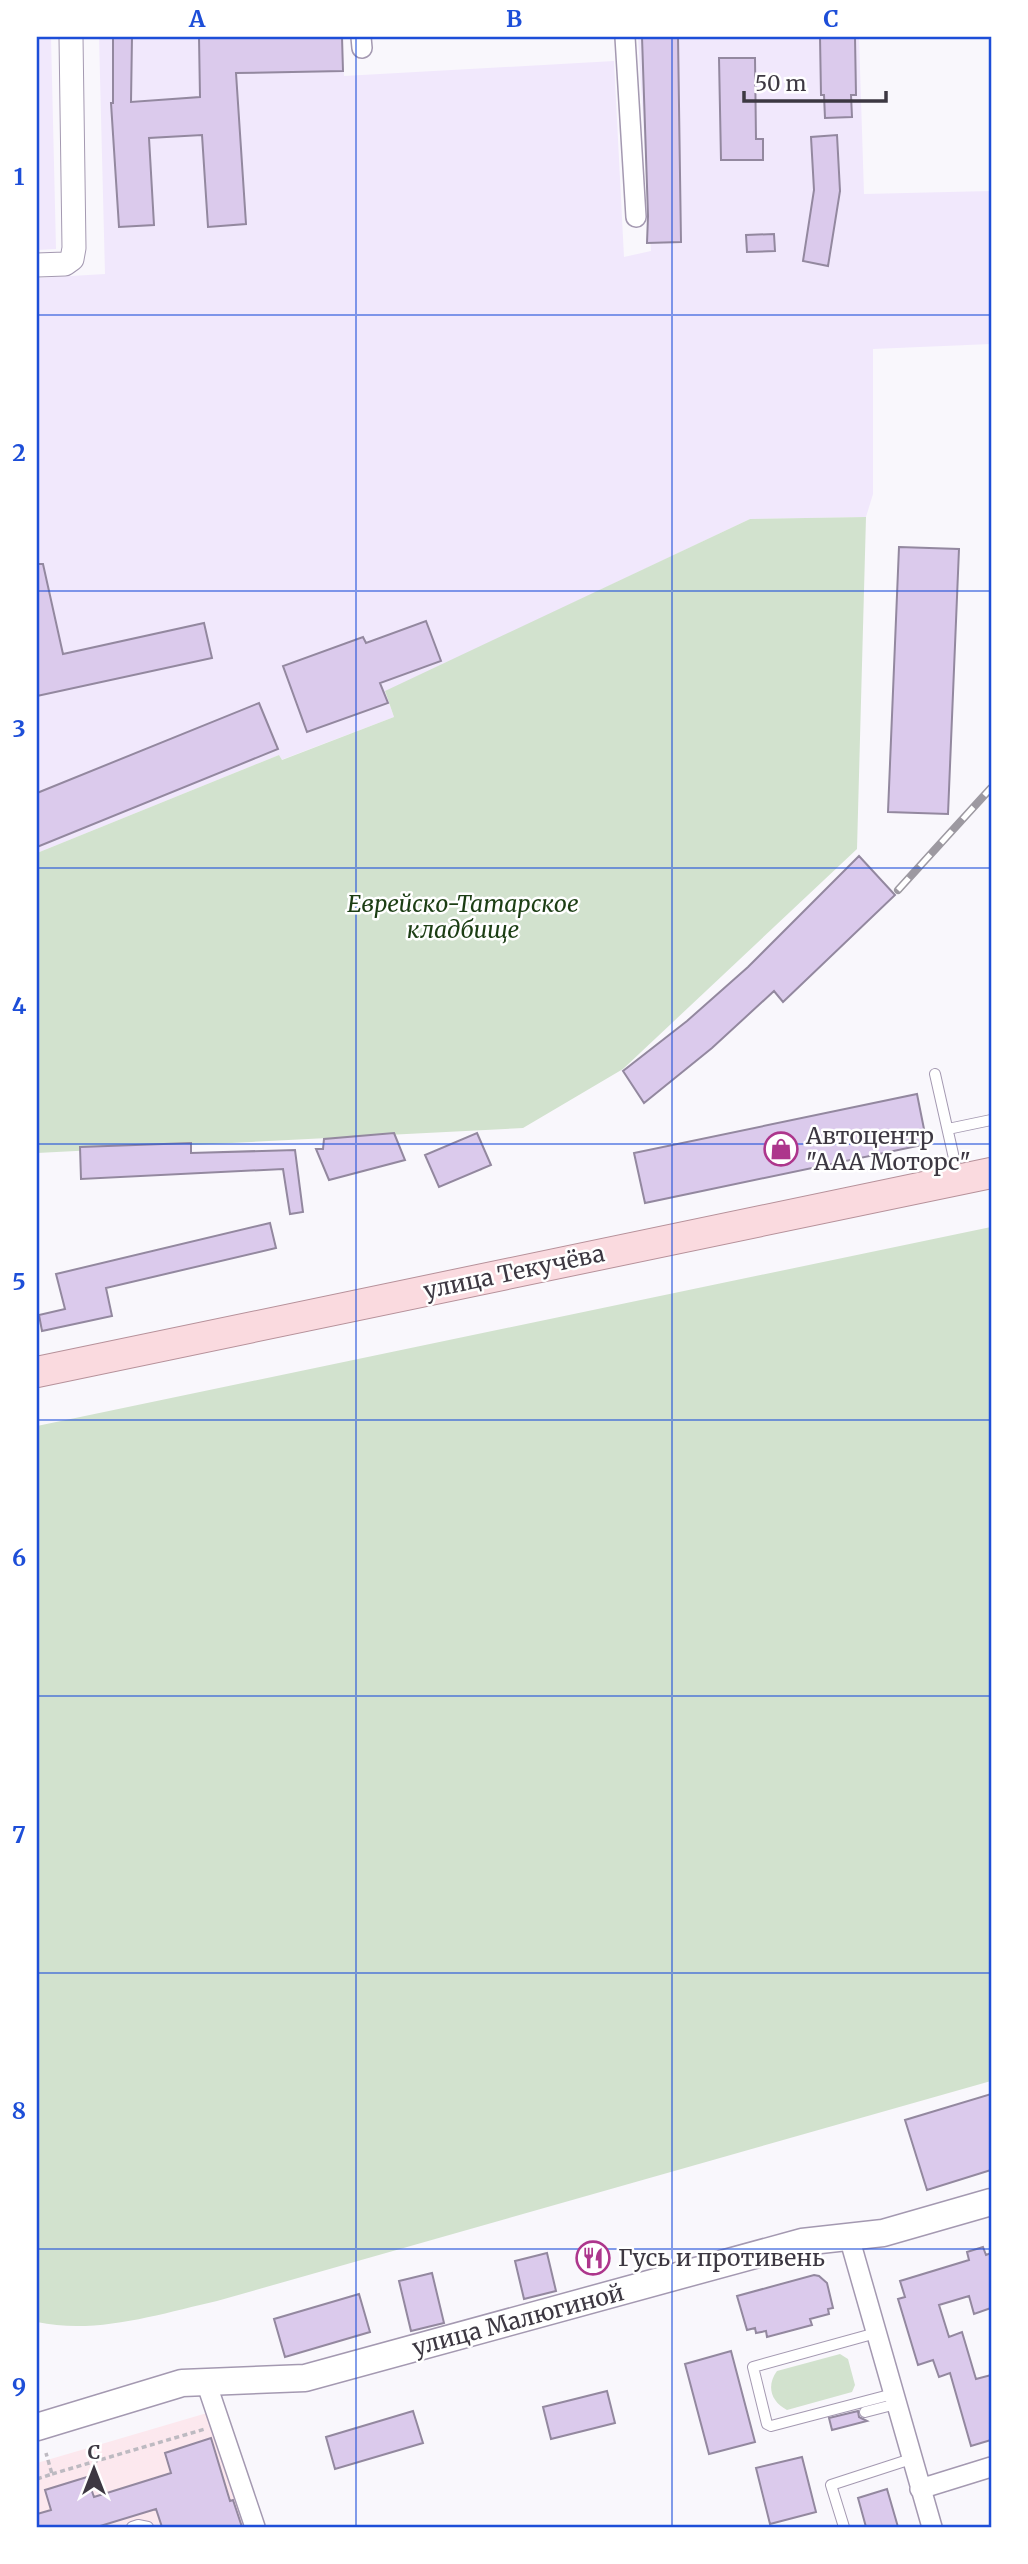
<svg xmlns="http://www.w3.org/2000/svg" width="1028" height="2564" viewBox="0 0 1028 2564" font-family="Merriweather,serif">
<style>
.built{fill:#f1e8fc}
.education{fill:#fce8ee}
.green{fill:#d2e2ce}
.building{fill:#dbcaec;stroke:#93889f;stroke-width:2}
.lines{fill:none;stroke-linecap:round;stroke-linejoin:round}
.service-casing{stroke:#a499b1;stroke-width:12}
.minor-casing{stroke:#a499b1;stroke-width:22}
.tertiary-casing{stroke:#a499b1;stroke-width:25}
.secondary-casing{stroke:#a499b1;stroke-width:29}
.primary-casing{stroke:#b6919a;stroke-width:32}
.path{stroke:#bdbac1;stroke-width:3.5;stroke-dasharray:5 3.5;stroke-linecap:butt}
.service{stroke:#fff;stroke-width:10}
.minor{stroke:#fff;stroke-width:19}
.tertiary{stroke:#fff;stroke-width:23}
.secondary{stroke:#fff;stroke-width:26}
.primary{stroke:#fadadf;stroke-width:30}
.rail-casing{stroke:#9d99a1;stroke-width:8}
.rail{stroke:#fff;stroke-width:5;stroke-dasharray:16;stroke-linecap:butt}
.grid{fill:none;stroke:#1d4ed8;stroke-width:2;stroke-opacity:0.55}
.labels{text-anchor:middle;stroke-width:5;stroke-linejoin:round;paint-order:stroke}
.park-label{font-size:23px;font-style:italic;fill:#1c3e14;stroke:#fff}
.poi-label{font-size:23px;fill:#3d3842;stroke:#fff;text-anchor:start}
.street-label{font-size:23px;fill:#3d3842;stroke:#fff}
.neatline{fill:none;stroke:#1d4ed8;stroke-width:2.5}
.grid-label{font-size:23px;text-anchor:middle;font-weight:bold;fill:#1d4ed8}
</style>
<rect width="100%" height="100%" fill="#f9f7fc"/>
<path class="built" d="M37,37H51L56,249L37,250Z
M99,37H342L344,76L614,61L624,257L651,251L638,37H859L864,194L991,191V344L873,349V494L866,517L750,519L385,692L394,717L281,760L279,755L37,853V278L105,274Z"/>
<path class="education" d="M207,2413L230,2486L234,2485L247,2527H37V2463Z"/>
<path class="green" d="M866,517L857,849L623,1069L523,1128L37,1153V853L279,755L282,760L394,717L385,691L750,519Z
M991,1227V2081L217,2301C159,2314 96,2335 37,2322V1426Z
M840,2354L848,2359L855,2385L852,2392L787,2410C771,2402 766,2386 777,2371Z"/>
<path class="building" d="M113,37H132L131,102L200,97L199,37H342L343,71L236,73L246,224L208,227L202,135L149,138L154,225L119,227L111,103H113Z
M642,37H678L681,242L647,243L648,216Z
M820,37H855L856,95H851L852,117L825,118L824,95H821Z
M719,58H755L756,139H763V160H721Z
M837,135L840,191L828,266L803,261L814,190L811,137Z
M774,234L775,251L747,252L746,235Z
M899,547L959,549L948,814L888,812Z
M37,564H43L63,654L204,623L212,658L37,696Z
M426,621L441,661L380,683L388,703L307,732L283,666L363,637L366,643Z
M259,703L278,749L37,847V793Z
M859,856L895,895L783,1002L774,991L712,1048L644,1103L623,1071L687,1021L748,967Z
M917,1094L927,1144L645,1203L634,1153Z
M394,1133L405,1160L329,1180L316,1149H323L324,1139Z
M477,1133L491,1165L439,1187L425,1155Z
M191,1143V1153L295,1150L303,1212L290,1214L283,1169L81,1179L80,1147Z
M270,1223L276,1248L106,1288L112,1316L42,1331L39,1315L65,1309L56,1274Z
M991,2094V2170L927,2190L905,2120Z
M983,2247L986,2255L991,2253V2308L974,2314L969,2296L939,2305L949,2337L962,2332L976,2379L991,2375V2440L971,2446L950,2373L939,2377L933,2360L918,2365L898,2299L905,2297L900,2281L969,2260L967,2252Z
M547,2253L556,2291L524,2299L515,2261Z
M432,2273L444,2323L411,2331L399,2281Z
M814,2275L819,2276L827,2283L833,2308L828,2309L829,2314L810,2319L812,2325L767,2337L766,2331L756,2333L755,2328L747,2330L737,2296Z
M359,2294L370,2332L285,2357L274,2319Z
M731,2351L755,2442L709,2454L685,2364Z
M607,2391L615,2423L551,2439L543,2407Z
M413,2411L423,2443L335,2469L326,2437Z
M858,2411L859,2417L867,2421L832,2430L829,2418Z
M211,2438L230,2501L233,2500L242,2527H162L156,2509L97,2527H37V2514L51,2510L45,2490L87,2477L94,2497L171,2473L165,2453Z
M802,2457L816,2512L770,2524L756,2468Z
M887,2489L898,2527H866L858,2498Z"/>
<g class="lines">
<defs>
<path id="service" d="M935,1074L958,1176
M948,1129L991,1120
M876,2333L753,2367L767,2424L771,2426L893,2394
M865,2412L896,2404
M132,2527L138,2525L148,2527
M844,2527L831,2485L911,2459"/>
<path id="minor" d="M361,37L362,48
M625,37L636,217
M849,2237L932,2527
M206,2382L255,2527
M920,2489L991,2467"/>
<path id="tertiary" d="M37,265L65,264L72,259L74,248L71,37"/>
<path id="secondary" d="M37,2427L182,2383L305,2378L802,2242L883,2233L991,2202"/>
<path id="primary" d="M37,1372L991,1173"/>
</defs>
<use href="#service" class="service-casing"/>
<use href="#minor" class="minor-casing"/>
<use href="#tertiary" class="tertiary-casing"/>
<use href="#secondary" class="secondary-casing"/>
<use href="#primary" class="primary-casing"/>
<path class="path" d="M52,2474L205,2429
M37,2479L52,2474L46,2453"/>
<use href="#service" class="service"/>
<use href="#minor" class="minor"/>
<use href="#tertiary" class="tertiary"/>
<use href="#secondary" class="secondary"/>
<use href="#primary" class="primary"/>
<defs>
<path id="rail" d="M898,890L991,788"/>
</defs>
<use href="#rail" class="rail-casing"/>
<use href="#rail" class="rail"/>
</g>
<path class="grid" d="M356,37V2527M672,37V2527M37,315H991M37,591H991M37,868H991M37,1144H991M37,1420H991M37,1696H991M37,1973H991M37,2249H991"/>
<defs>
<symbol id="shop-ring" viewBox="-11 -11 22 22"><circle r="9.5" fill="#fff" stroke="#ad368c" stroke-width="1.5"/><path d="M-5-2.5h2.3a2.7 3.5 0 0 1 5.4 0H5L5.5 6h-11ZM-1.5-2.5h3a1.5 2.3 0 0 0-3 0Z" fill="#ad368c"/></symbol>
<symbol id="restaurant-ring" viewBox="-11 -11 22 22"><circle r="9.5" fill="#fff" stroke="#ad368c" stroke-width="1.5"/><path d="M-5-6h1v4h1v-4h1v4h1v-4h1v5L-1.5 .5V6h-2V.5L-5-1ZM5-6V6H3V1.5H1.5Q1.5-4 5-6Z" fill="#ad368c"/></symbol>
</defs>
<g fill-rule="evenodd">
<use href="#shop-ring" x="762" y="1130" width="38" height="38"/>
<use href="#restaurant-ring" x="574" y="2239" width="38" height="38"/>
</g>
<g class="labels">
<g class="park-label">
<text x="463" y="912">Еврейско-Татарское<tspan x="463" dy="26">кладбище</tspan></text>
</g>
<g class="poi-label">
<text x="806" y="1144">Автоцентр<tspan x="806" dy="26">"ААА Моторс"</tspan></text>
<text x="618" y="2266">Гусь и противень</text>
</g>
<g class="street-label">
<text transform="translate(514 1272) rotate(-12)" y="8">улица Текучёва</text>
<text transform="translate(518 2320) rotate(-15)" y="8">улица Малюгиной</text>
</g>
</g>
<rect width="1028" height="2564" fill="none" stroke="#ffffff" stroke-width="77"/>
<g transform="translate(94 2469)" stroke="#ffffff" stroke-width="5" paint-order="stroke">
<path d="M0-5L12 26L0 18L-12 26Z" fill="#3d3842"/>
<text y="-10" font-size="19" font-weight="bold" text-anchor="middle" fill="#3d3842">С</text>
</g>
<path d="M744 91v10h142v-10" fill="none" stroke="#3d3842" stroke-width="3.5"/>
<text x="755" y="91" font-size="21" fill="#3d3842" stroke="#ffffff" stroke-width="5" paint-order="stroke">50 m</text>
<rect x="38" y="38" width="952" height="2488" class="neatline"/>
<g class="grid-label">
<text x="197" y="27">A</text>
<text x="514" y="27">B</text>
<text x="831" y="27">C</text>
<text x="19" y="185">1</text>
<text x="19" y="461">2</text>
<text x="19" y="737">3</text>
<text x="19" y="1014">4</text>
<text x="19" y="1290">5</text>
<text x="19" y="1566">6</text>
<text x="19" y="1843">7</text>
<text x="19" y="2119">8</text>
<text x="19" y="2395">9</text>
</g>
</svg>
